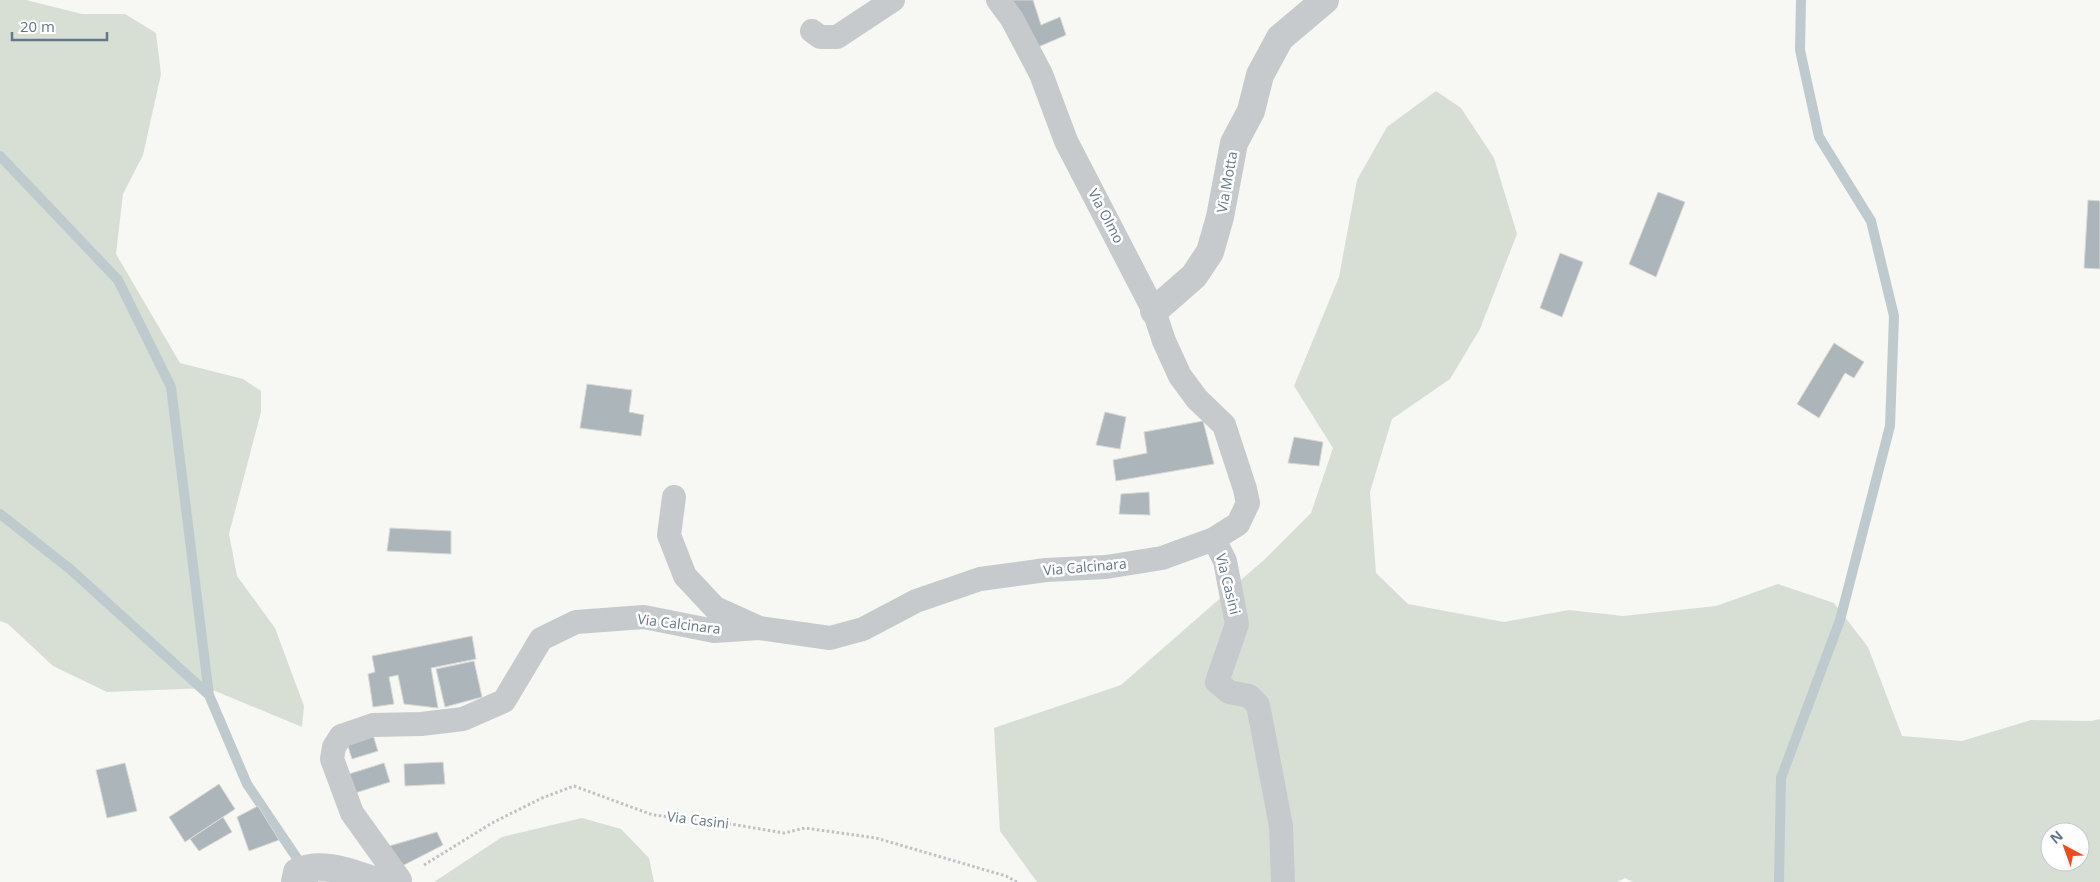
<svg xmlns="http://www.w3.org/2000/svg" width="2100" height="882" viewBox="0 0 2100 882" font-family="'Open Sans',sans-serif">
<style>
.green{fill:#d7dfd4;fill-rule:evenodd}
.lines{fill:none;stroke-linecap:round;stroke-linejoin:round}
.stream{stroke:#bfcacf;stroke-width:10}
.building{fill:#acb5ba;stroke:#d8d8d5}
.path{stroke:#bfc2c4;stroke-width:3;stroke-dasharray:2.5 2.5;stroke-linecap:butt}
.pedestrian{stroke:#c6cacd;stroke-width:24}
.minor{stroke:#c6cacd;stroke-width:28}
.labels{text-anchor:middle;stroke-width:5;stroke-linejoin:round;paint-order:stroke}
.street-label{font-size:14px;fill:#637786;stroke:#fff}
</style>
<rect width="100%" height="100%" fill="#f7f7f3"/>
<path class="green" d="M0,0H26L82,14H125L156,33L161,74L143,155L123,194L116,254L180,363L243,379L261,391V412L229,534L237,576L275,628L304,706L302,727L208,688L107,692L53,666L8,624L0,621Z
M1436,91L1461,108L1494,158L1517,234L1480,329L1450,379L1392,419L1370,492L1376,573L1408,604L1504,622L1569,610L1623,616L1716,606L1778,584L1834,603L1868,647L1902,736L1962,741L2031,720L2091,721L2100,719V882H1633L1625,878L1617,882H1037L1000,831L994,728L1121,685L1265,559L1311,513L1333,448L1294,386L1339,277L1357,180L1387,127ZM2050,832H2080V862H2050Z
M582,818L621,829L649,858L654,882H434L502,837Z"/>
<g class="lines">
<path class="stream" d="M0,156L118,280L171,387L209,695
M0,514L70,569L209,695L247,784L313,882
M1779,882L1781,778L1840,620L1890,426L1894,316L1871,221L1819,137L1800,50L1801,0"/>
</g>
<path class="building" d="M1005,0H1033L1041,25L1060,17L1066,35L1029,51Z
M1658,192L1685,202L1656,277L1629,264Z
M2088,200L2100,201V269L2084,268Z
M1560,253L1583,262L1562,317L1540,308Z
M1834,343L1864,362L1854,378L1845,373L1819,418L1797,404Z
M587,384L632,390L629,412L644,415L641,436L580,428Z
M1105,412L1126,417L1120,449L1096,445Z
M1203,421L1214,464L1116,481L1113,460L1147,453L1144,432Z
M1294,437L1323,442L1319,466L1288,463Z
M1149,492L1150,515L1119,514L1121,494Z
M390,528L451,531V554L387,551Z
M472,636L476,659L431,668L438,708L404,704L398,675L389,677L394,704L373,707L368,674L375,672L372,656Z
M474,661L482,697L445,707L436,669Z
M373,735L378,751L352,759L347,743Z
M443,762L445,784L405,786L404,764Z
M125,763L137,811L107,818L96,770Z
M384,763L390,782L355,793L349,774Z
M219,784L235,809L185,842L169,817Z
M258,806L279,840L249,851L237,817Z
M223,817L232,832L199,851L190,839Z
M437,832L443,845L400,867L386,847Z"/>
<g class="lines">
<path class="path" d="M424,865L492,823L542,798L574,786L653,815L719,822L784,833L805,828L876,838L1006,876L1017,882"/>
<path class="pedestrian" d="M998,0L1012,19L1041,74L1066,141L1154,311L1164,341L1180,376L1197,399L1224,425L1245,489L1248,503L1238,524L1214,539L1225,561L1237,624L1217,682L1229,692L1249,696L1258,705L1281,826L1283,882
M812,31L820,37H837L893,0
M674,497L669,535L685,576L715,608L757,627
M396,882L400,880L352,813L332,759L334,747L341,736L373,725L421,724L463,719L504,701L541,639L576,622L644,617L714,631L759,628L830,638L863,629L916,601L980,579L1046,570L1106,567L1162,558L1214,539"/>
<path class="minor" d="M1154,311L1194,276L1210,252L1220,217L1234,143L1251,111L1260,75L1280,38L1325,0
M295,882L297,872C324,860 353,874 380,882"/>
</g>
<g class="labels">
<g class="street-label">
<text transform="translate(1227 182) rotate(-80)" y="5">Via Motta</text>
<text transform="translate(1106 216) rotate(62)" y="5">Via Olmo</text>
<text transform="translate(1085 567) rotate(-5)" y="5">Via Calcinara</text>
<text transform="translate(1228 584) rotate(76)" y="5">Via Casini</text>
<text transform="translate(679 624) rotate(7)" y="5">Via Calcinara</text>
<text transform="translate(698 820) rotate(7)" y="5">Via Casini</text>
</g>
</g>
<g transform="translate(2065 847) rotate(319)"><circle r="24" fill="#ffffff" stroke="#c1c9cf"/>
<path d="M0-4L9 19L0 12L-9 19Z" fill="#ef4b1b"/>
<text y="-8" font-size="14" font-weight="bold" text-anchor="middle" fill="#637786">N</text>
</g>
<path d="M12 32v8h95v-8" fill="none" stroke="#637786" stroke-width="2.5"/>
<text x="20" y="32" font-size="15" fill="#637786" stroke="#ffffff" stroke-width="4" paint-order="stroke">20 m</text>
</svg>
